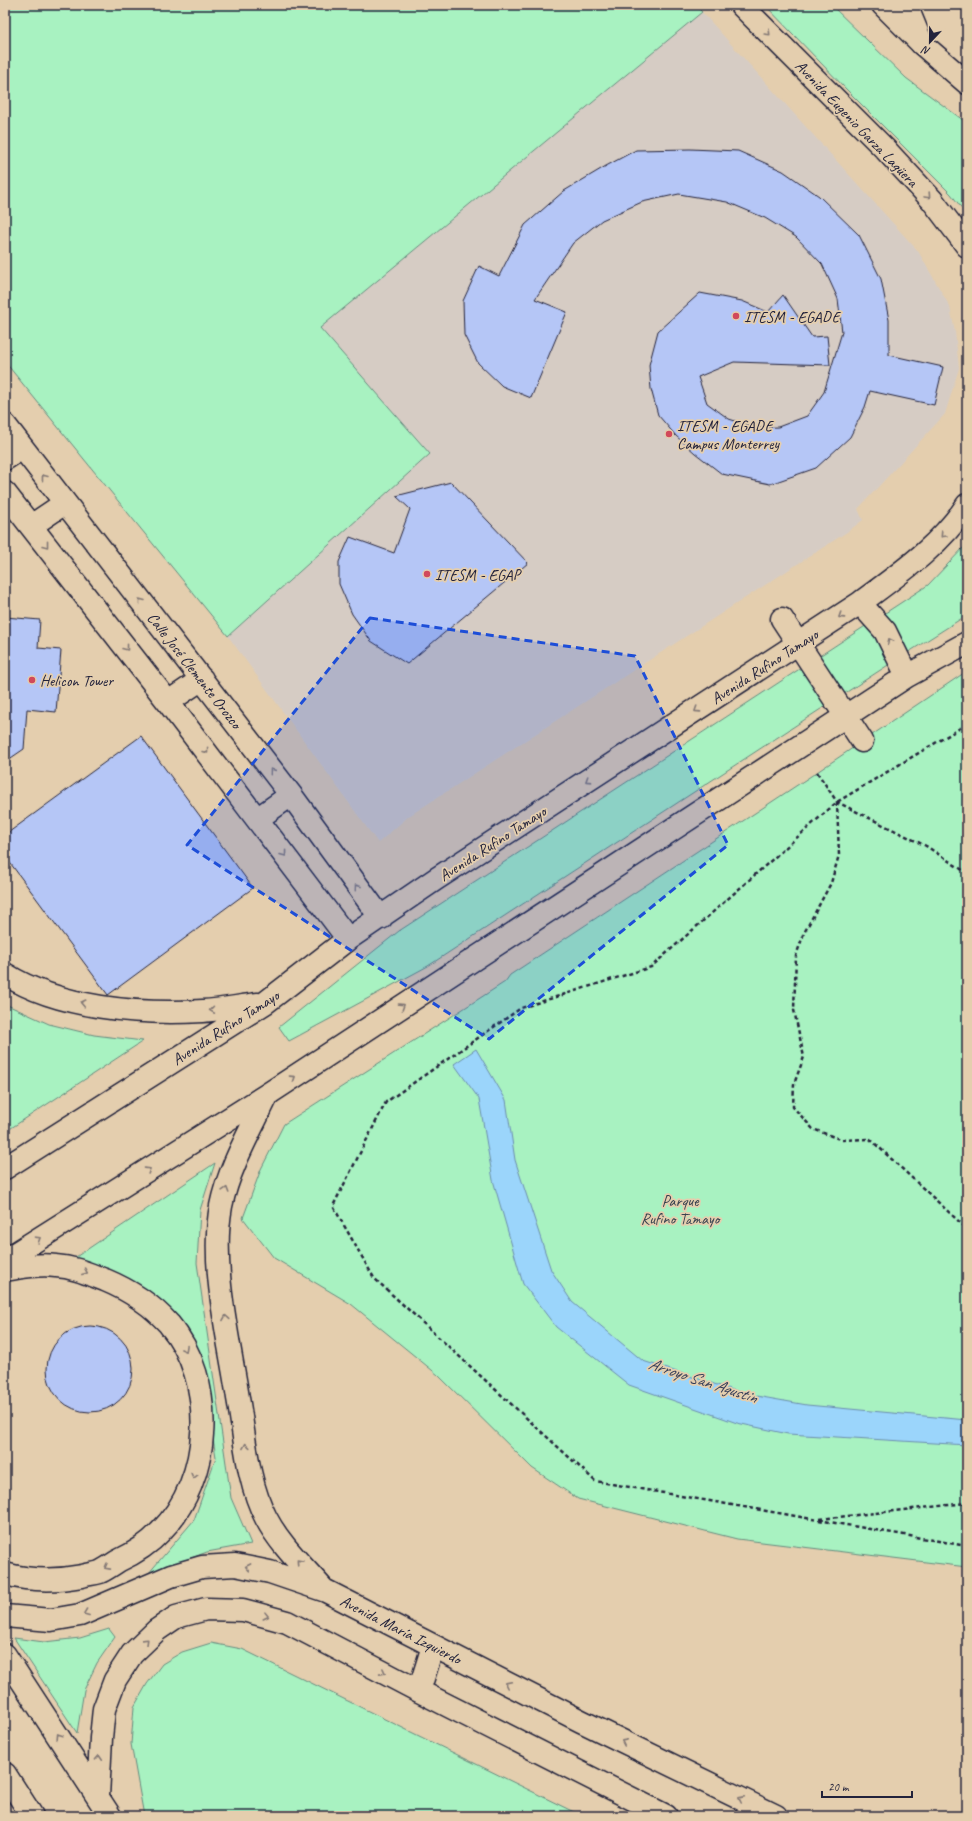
<svg xmlns="http://www.w3.org/2000/svg" width="972" height="1821" viewBox="0 0 972 1821" font-family="Caveat,sans-serif">
<style>
.built{fill:#d6ccc4}
.green{fill:#a8f2c1;stroke:#658a7e}
.water{fill:#9bd5fb;stroke:#6b8dae}
.building{fill:#b5c6f6;stroke:#22223b}
.lines{fill:none;stroke-linecap:round;stroke-linejoin:round}
.minor-casing{stroke:#22223b;stroke-width:25}
.major-casing{stroke:#22223b;stroke-width:25}
.highway-casing{stroke:#22223b;stroke-width:25}
.path{stroke:#22223b;stroke-width:2.5;stroke-dasharray:4 3;stroke-linecap:butt}
.minor{stroke:#e4ceae;stroke-width:22}
.major{stroke:#e4ceae;stroke-width:22}
.highway{stroke:#e4ceae;stroke-width:22}
.oneway{stroke:#837874}
.marked{fill:#1d4ed8;fill-opacity:0.2;stroke:#1d4ed8;stroke-width:3;stroke-dasharray:8 5;stroke-linejoin:round}
.poi-dot{fill:#d1495b;stroke:#e4ceae;stroke-width:1.5}
.labels{text-anchor:middle;stroke-width:3.5;stroke-linejoin:round;paint-order:stroke}
.street-label{font-size:16px;fill:#22223b;stroke:#e4ceae}
.poi-label{font-size:16px;fill:#22223b;stroke:#e4ceae;text-anchor:start}
.park-label{font-size:16px;fill:#36414f;stroke:#e4ceae}
.water-label{font-size:17px;font-style:italic;fill:#343d58;stroke:#e4ceae}
</style>
<rect width="100%" height="100%" fill="#e4ceae"/>
<filter id="ink" filterUnits="userSpaceOnUse"><feTurbulence type="fractalNoise" baseFrequency=".025" numOctaves="2"/><feDisplacementMap in="SourceGraphic" scale="8" xChannelSelector="R" yChannelSelector="G"/><feConvolveMatrix kernelMatrix="1 2 1 2 8 2 1 2 1" color-interpolation-filters="sRGB"/></filter>
<g filter="url(#ink)">
<path class="built" d="M702,12L918,251L950,307L955,332L959,368L945,414L858,509L863,520L847,532L409,816L378,843L228,636L430,454L320,328Z"/>
<path class="green" d="M5,5H695L702,12L320,328L430,454L228,636L5,362Z
M765,5H831L906,78L967,123V215L951,194L846,89Z
M967,544V615L882,669L428,966L289,1041L279,1027L399,931L928,585Z
M967,671V1567L737,1539L578,1499L532,1468L438,1375L351,1304L274,1258L243,1218L261,1169L284,1124L505,982L510,975L817,772Z
M5,1004L49,1024L94,1035L143,1041L5,1132Z
M215,1163L200,1210L197,1263L231,1498L251,1544L207,1552L148,1574L194,1520L216,1457L202,1372L184,1338L67,1263Z
M109,1629L115,1637L97,1663L84,1690L77,1733L14,1638L44,1642L80,1638Z
M211,1643L242,1649L582,1816H144L131,1744L134,1707L147,1684L162,1664L182,1652Z"/>
<path class="water" d="M476,1049L506,1100L515,1160L551,1270L572,1302L643,1361L745,1394L807,1405L967,1420V1445L788,1434L737,1423L629,1385L556,1327L523,1284L493,1180L479,1099L454,1064Z"/>
<path class="building" d="M690,149L738,151L783,171L819,196L859,235L881,279L889,320V355L943,367L934,405L870,391L865,407L850,437L816,468L770,484L722,474L695,453L676,436L658,415L651,389L649,365L658,331L700,293L742,301L768,312L783,295L812,337L827,336L830,365L734,362L698,377L707,403L729,419L757,428L778,427L807,416L824,392L842,332L838,299L822,264L796,237L765,218L727,202L679,194L642,202L602,220L573,243L535,299L567,312L531,398L502,386L478,363L464,335L463,301L479,266L499,276L525,225L564,191L606,166L636,150Z
M451,482L528,563L407,664L371,641L352,614L339,584V562L350,537L394,553L410,509L396,496Z
M5,617L40,620L38,648L61,650L56,712L27,709L24,749L5,762Z
M141,736L253,888L108,995L5,856V835Z
M47 1369a43 43 0 1 1 86 0a43 43 0 1 1-86 0Z"/>
<g class="lines">
<defs>
<path id="minor" d="M906,5L922,44
M5,425L291,795L381,918
M5,459L22,448
M5,493L168,702L348,939
M31,526L65,503
M860,603L885,631L907,676
M782,619L862,741
M168,702L202,679
M257,819L291,795
M5,974C58,1008 141,1015 203,1011C221,1010 240,1006 258,1004
M268,1094C251,1130 229,1167 221,1206C210,1265 229,1339 238,1398C245,1437 247,1482 266,1518C280,1545 304,1567 323,1589
M5,1168L265,1003L348,939L436,879L860,603C899,574 940,546 967,505
M5,1260L268,1094L907,676L967,643
M5,1270C22,1267 39,1264 56,1266C74,1267 89,1274 105,1280C129,1290 151,1304 169,1324C217,1380 213,1480 160,1532C149,1544 133,1554 118,1561C112,1565 106,1569 100,1572C94,1574 88,1574 82,1576C56,1581 31,1581 5,1574
M5,1616L51,1620L80,1615L171,1576L202,1567L235,1565L270,1572L326,1591L581,1721L776,1816
M5,1655L110,1816
M419,1691L433,1646
M98,1797L101,1738L104,1709L115,1680L132,1654L157,1630L176,1617L206,1609L243,1610L287,1622L419,1691L666,1816"/>
<path id="major" d="M741,5L884,148L932,200L967,246
M883,5L922,44L967,83"/>
<path id="highway" d="M5,1774L32,1816"/>
</defs>
<use href="#minor" class="minor-casing"/>
<use href="#major" class="major-casing"/>
<use href="#highway" class="highway-casing"/>
<path class="path" d="M967,724L837,802L651,967L521,1008L386,1102L333,1206L374,1278L595,1481L967,1546
M817,772L837,802L926,846L967,873
M837,802L839,855L831,883L804,933L796,956L794,1010L804,1057L794,1084L793,1107L813,1129L842,1140L870,1139L967,1229
M820,1519L967,1503"/>
<use href="#minor" class="minor"/>
<use href="#major" class="major"/>
<use href="#highway" class="highway"/>
</g>
<defs><path id="oneway-chevron" d="M-2-3.5L2.5 0L-2 3.5" fill="none" stroke-width="1.6" stroke-linecap="round" stroke-linejoin="round"/></defs>
<g class="oneway">
<use href="#oneway-chevron" transform="translate(768 33) rotate(45)"/>
<use href="#oneway-chevron" transform="translate(928 196) rotate(47)"/>
<use href="#oneway-chevron" transform="translate(44 477) rotate(-128)"/>
<use href="#oneway-chevron" transform="translate(943 535) rotate(133)"/>
<use href="#oneway-chevron" transform="translate(46 545) rotate(52)"/>
<use href="#oneway-chevron" transform="translate(141 601) rotate(-128)"/>
<use href="#oneway-chevron" transform="translate(841 616) rotate(147)"/>
<use href="#oneway-chevron" transform="translate(890 641) rotate(-116)"/>
<use href="#oneway-chevron" transform="translate(126 648) rotate(52)"/>
<use href="#oneway-chevron" transform="translate(697 710) rotate(147)"/>
<use href="#oneway-chevron" transform="translate(206 751) rotate(53)"/>
<use href="#oneway-chevron" transform="translate(272 771) rotate(-127)"/>
<use href="#oneway-chevron" transform="translate(588 780) rotate(147)"/>
<use href="#oneway-chevron" transform="translate(284 854) rotate(53)"/>
<use href="#oneway-chevron" transform="translate(357 887) rotate(-126)"/>
<use href="#oneway-chevron" transform="translate(83 1003) rotate(-167)"/>
<use href="#oneway-chevron" transform="translate(402 1006) rotate(-33)"/>
<use href="#oneway-chevron" transform="translate(212 1010) rotate(172)"/>
<use href="#oneway-chevron" transform="translate(293 1078) rotate(-33)"/>
<use href="#oneway-chevron" transform="translate(148 1170) rotate(-32)"/>
<use href="#oneway-chevron" transform="translate(226 1190) rotate(-73)"/>
<use href="#oneway-chevron" transform="translate(38 1239) rotate(-32)"/>
<use href="#oneway-chevron" transform="translate(85 1272) rotate(23)"/>
<use href="#oneway-chevron" transform="translate(226 1318) rotate(-99)"/>
<use href="#oneway-chevron" transform="translate(185 1349) rotate(61)"/>
<use href="#oneway-chevron" transform="translate(246 1446) rotate(-99)"/>
<use href="#oneway-chevron" transform="translate(194 1476) rotate(104)"/>
<use href="#oneway-chevron" transform="translate(299 1562) rotate(-132)"/>
<use href="#oneway-chevron" transform="translate(107 1567) rotate(151)"/>
<use href="#oneway-chevron" transform="translate(248 1567) rotate(-169)"/>
<use href="#oneway-chevron" transform="translate(86 1613) rotate(159)"/>
<use href="#oneway-chevron" transform="translate(266 1616) rotate(14)"/>
<use href="#oneway-chevron" transform="translate(146 1641) rotate(-44)"/>
<use href="#oneway-chevron" transform="translate(383 1672) rotate(28)"/>
<use href="#oneway-chevron" transform="translate(508 1684) rotate(-153)"/>
<use href="#oneway-chevron" transform="translate(59 1736) rotate(-123)"/>
<use href="#oneway-chevron" transform="translate(624 1742) rotate(-154)"/>
<use href="#oneway-chevron" transform="translate(99 1758) rotate(-87)"/>
<use href="#oneway-chevron" transform="translate(741 1799) rotate(-154)"/>
</g>
</g>
<path class="marked" d="M370,618L635,656L728,845L489,1039L187,845Z"/>
<g class="poi-dot">
<circle cx="736" cy="316" r="4"/>
<circle cx="669" cy="434" r="4"/>
<circle cx="427" cy="574" r="4"/>
<circle cx="32" cy="680" r="4"/>
</g>
<g class="labels">
<g class="street-label">
<text transform="translate(857 123) rotate(46)" y="6">Avenida Eugenio Garza Lagüera</text>
<text transform="translate(764 666) rotate(-33)" y="6">Avenida Rufino Tamayo</text>
<text transform="translate(195 670) rotate(52)" y="6">Calle José Clemente Orozco</text>
<text transform="translate(492 843) rotate(-33)" y="6">Avenida Rufino Tamayo</text>
<text transform="translate(225 1027) rotate(-33)" y="6">Avenida Rufino Tamayo</text>
<text transform="translate(401 1629) rotate(27)" y="6">Avenida María Izquierdo</text>
</g>
<g class="poi-label">
<text x="744" y="322">ITESM - EGADE</text>
<text x="677" y="431">ITESM - EGADE<tspan x="677" dy="18">Campus Monterrey</tspan></text>
<text x="435" y="580">ITESM - EGAP</text>
<text x="40" y="686">Helicon Tower</text>
</g>
<g class="park-label">
<text x="680" y="1206">Parque<tspan x="680" dy="18">Rufino Tamayo</tspan></text>
</g>
<g class="water-label">
<text transform="translate(703 1380) rotate(18)" y="6">Arroyo San Agustin</text>
</g>
</g>
<rect width="972" height="1821" fill="none" stroke="#e4ceae" stroke-width="20"/>
<rect x="10" y="10" width="952" height="1801" fill="none" stroke="#22223b" stroke-width="1.5" filter="url(#ink)"/>
<g transform="translate(930 42) rotate(202)" stroke="#e4ceae" stroke-width="3" paint-order="stroke">
<path d="M0-3L7 15L0 10L-7 15Z" fill="#22223b"/>
<text y="-6" font-size="11" font-weight="bold" text-anchor="middle" fill="#22223b">N</text>
</g>
<path d="M822 1791v6h90v-6" fill="none" stroke="#22223b" stroke-width="2"/>
<text x="828" y="1791" font-size="12" fill="#22223b" stroke="#e4ceae" stroke-width="3" paint-order="stroke">20 m</text>
</svg>
